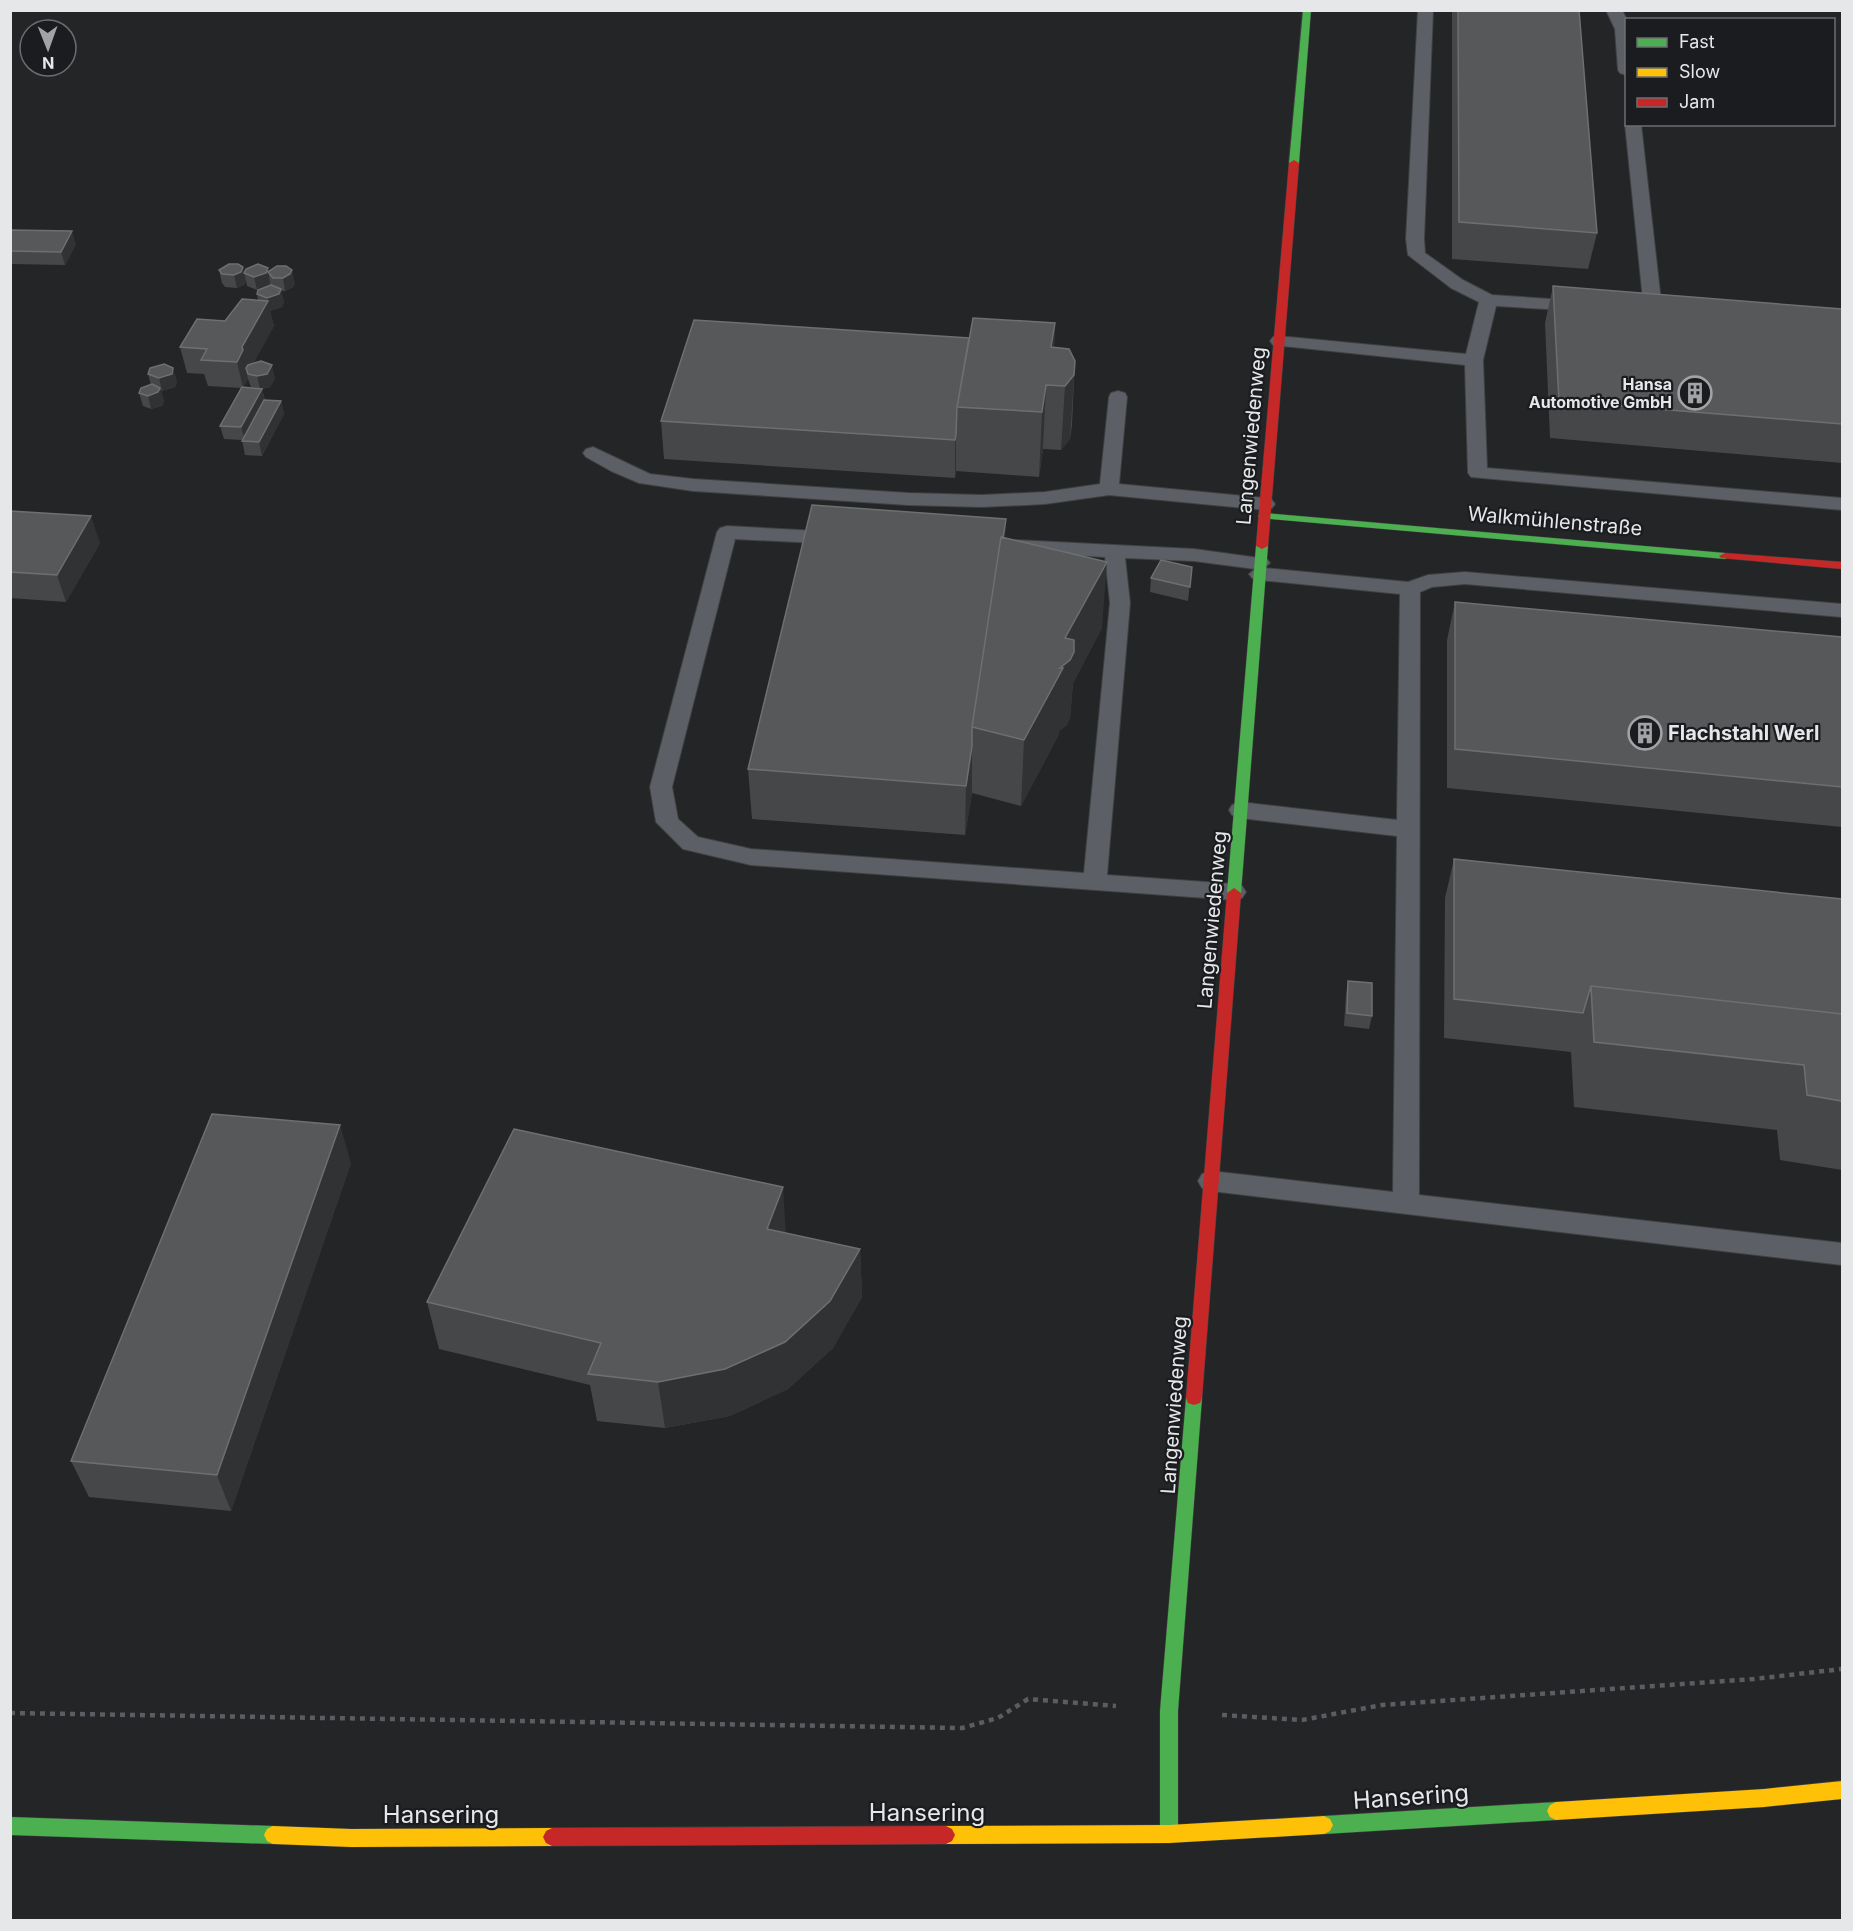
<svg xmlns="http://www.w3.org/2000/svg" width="1853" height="1931" viewBox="0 0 1853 1931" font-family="Inter,sans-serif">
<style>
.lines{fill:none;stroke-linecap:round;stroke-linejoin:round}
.lane-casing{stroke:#404041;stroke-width:2}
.fast-casing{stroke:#404041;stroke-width:1}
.slow-casing{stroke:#404041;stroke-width:1}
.jam-casing{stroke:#404041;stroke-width:1}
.path{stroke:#5a5d61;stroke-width:4.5;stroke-dasharray:5 5;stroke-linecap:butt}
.lane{fill:#5c6066;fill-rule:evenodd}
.fast{fill:#4caf50;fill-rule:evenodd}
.slow{fill:#ffc107;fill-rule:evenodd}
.jam{fill:#c62828;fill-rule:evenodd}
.wall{fill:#464748;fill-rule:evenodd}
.shaded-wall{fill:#313234}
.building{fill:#575859;stroke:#6e6f70;stroke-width:1.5}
.labels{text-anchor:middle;stroke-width:4.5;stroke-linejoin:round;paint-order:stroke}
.far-poi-label{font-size:16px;font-weight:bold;fill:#e6e7e9;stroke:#1a1c1f;text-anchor:end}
.street-label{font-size:20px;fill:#e6e7e9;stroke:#1a1c1f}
.poi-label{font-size:20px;font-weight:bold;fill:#e6e7e9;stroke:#1a1c1f;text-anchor:start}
.near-street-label{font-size:24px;fill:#e6e7e9;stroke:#1a1c1f}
</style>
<rect width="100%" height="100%" fill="#242527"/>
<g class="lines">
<defs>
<path id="lane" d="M1418,10H1433L1424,239L1425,253L1463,280L1492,295L1580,301L1586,302L1589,306L1586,310L1580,311L1496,306L1483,360L1487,468L1842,498V510L1471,477L1468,473L1465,365L1273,345L1270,341L1273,337L1279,336L1466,354L1479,302L1451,288L1408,255L1406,239Z
M1606,10H1622L1627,20L1626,75L1620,73L1618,70L1615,29Z
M1626,122V124H1641L1662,310L1659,314H1647L1644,310L1625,124Z
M1118,391L1125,393L1127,397L1119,484L1265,498L1272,500L1275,504L1272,508L1265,510L1109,495L1045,504L982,507L908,505L693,491L639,483L611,471L586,457L583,453L586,449L593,447L650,474L693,479L908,493L982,495L1045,492L1100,484L1109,397L1111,393Z
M727,526L836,532L843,534L846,538L843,542L836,544L735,539L672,787L678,819L698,837L751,849L1084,873L1110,603L1105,557L1014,552L1007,550L1004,546L1007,542L1014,540L1194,549L1267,559L1270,563L1264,568L1408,582L1428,575L1465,572L1842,604V617L1465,584L1432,587L1420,592L1419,1195L1842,1243V1265L1211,1191L1202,1188L1198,1181L1202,1174L1211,1171L1393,1192L1397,836L1240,818L1232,815L1229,810L1232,805L1240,802L1397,820L1400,594L1259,580L1252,578L1249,574L1255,569L1194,561L1125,558L1130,603L1107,875L1234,884L1242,886L1246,892L1242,898L1234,900L751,865L683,849L656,822L650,787L717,532L720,528Z"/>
<path id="fast" d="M1303,10H1311L1299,163L1294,166L1289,163Z
M1264,513L1725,553L1731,556L1725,559L1260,518L1258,516Z
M1262,543L1268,546L1241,893L1234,898L1227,893L1256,546Z
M1194,1391L1200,1393L1202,1398L1178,1711V1834L1175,1840L1169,1843L1163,1840L1160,1834V1711L1186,1398L1188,1393Z
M1556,1802L1562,1805L1565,1811L1562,1817L1556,1820L1324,1834L1318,1831L1315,1825L1318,1819L1324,1816Z
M10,1817L273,1826L279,1829L282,1835L279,1841L273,1844L10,1835Z"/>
<path id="slow" d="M1842,1781V1799L1764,1807L1556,1820L1550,1817L1547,1811L1550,1805L1556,1802L1764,1789Z
M1324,1816L1330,1819L1333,1825L1330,1831L1324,1834L1169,1843L946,1844L940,1841L937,1835L940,1829L946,1826L1169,1825Z
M273,1826L351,1829L552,1828L558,1831L561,1837L558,1843L552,1846L351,1847L273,1844L267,1841L264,1835L267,1829Z"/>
<path id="jam" d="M1294,160L1299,163L1268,546L1262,549L1256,546L1289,163Z
M1725,553L1842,562V569L1721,558L1719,556Z
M1234,888L1241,893L1202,1398L1200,1403L1194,1405L1188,1403L1186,1398L1227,893Z
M946,1826L952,1829L955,1835L952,1841L946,1844L552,1846L546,1843L543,1837L546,1831L552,1828Z"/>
</defs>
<use href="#lane" class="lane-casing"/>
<use href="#fast" class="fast-casing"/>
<use href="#slow" class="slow-casing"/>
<use href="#jam" class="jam-casing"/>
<path class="path" d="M10,1713L962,1728L998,1718L1028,1699L1116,1706
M1222,1715L1302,1720L1382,1705L1754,1679L1842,1669"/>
<use href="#lane" class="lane"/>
<use href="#fast" class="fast"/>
<use href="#slow" class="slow"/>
<use href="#jam" class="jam"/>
</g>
<path class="wall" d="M1452,10H1579L1597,233L1588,269L1452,259Z
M10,230L76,244L65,265L10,264Z
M268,268V272L295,283L293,287L285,291H281L284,302L282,307L270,311L274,326L253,363L275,378L270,387L262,389L265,400L281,401L284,414L262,456L245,455L242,440L224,439L220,426L241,388L208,386L204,374L187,373L180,347L258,300L257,294L269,286L257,290L247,286L246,281L244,285L237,288L225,287L222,283L219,270L244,273ZM248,379L251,387L256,388L243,387Z
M1553,286L1842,309V463L1550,438L1545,323Z
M1055,323L1054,348L1075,361L1072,425L1070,439L1061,450L1043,449L1039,477L956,471L955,478L664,459L661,421Z
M148,374L177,381L175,387L162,391H161L164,401L162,406L151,409L143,406L139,393L151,385Z
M10,511L100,543L66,602L10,598Z
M1005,538L1102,628L1073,683L1070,718L1066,726L1059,731V734L1021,806L972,793L965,835L752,819L748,769Z
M1192,567L1188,601L1150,592L1151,578Z
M1455,602L1842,637V827L1447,788V640Z
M1454,859L1842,899V1170L1780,1160L1777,1130L1574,1107L1571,1052L1444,1038L1445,898Z
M1348,981L1372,1016L1369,1029L1344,1026L1346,994Z
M351,1163L231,1511L89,1497L71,1461Z
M786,1233L860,1249L862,1297L833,1348L788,1389L730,1416L665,1428L597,1421L590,1385L439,1349L427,1302Z"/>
<path class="shaded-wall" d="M72,231L76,244L65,265L61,252Z
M243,267L246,281L244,285L237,288L234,275Z
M268,268L270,283L269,286L257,290L254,277Z
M292,270L295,283L293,287L285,291L283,278Z
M281,289L284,302L282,307L270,311L274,326L249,372L246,368L248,379L243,388L237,362L242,347L268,301L267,298Z
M1055,323L1052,385L1051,347Z
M1075,361L1070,439L1061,450L1065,386Z
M272,365L275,378L270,387L260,389L257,376Z
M173,368L177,381L175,387L162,391L159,378Z
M1046,385L1043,449L1039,477L1042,412Z
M160,388L164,401L162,406L151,409L148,396Z
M262,389L265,402L245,440L241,427Z
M281,401L284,414L262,456L259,442Z
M956,434V471L955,478V440Z
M91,516L100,543L66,602L57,575Z
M1006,519L1004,567L975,728Z
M1107,562L1102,628L1073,683L1070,718L1066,726L1059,731V734L1021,806L1024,740L1065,638Z
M972,746V793L965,835L966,786Z
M340,1125L351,1163L231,1511L217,1475Z
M783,1187L786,1235L767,1229Z
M860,1249L862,1297L833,1348L788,1389L730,1416L665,1428L658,1382Z"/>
<path class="building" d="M1458,10H1579L1597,233L1459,222Z
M10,230L72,231L61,252L10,251Z
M229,264H238L243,267L241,272L234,275L222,274L219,270Z
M258,264L268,268L266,273L254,277L244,273L246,269Z
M277,266H286L292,270L290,274L283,278H273L268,272Z
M271,285L281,289L279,294L267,298L257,294L258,290Z
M1553,286L1842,309V424L1559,401Z
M242,299L268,301L242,347L243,350L237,362L201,360L207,349L180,347L197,319L225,321Z
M973,318L1055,323L1051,347L1069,349L1075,361L1074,375L1065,386L1046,385L1042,412L957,407Z
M694,320L969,338L957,407L956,434L955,440L661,421Z
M261,361L272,365L267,374L257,376L248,374L246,368L248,365Z
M164,364L173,368L172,374L159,378L148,374L150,368Z
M152,384L160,388L158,392L148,396L139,393L141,388Z
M242,387L262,389L241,427L220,426Z
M264,400L281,401L259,442L242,441Z
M812,505L1006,519L1003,538L1001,537L972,727V746L966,786L748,769Z
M10,511L91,516L57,575L10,572Z
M1001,537L1107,562L1065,638L1074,640V652L1070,660L1060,668H1063L1024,740L972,727Z
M1161,560L1192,567L1190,587L1151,578Z
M1455,602L1842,637V787L1455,749Z
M1454,859L1842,899V1014L1591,986L1583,1013L1454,999Z
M1348,981L1372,983V1016L1347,1013Z
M1591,986L1842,1014V1101L1807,1095L1804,1065L1594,1042Z
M212,1114L340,1125L217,1475L71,1461Z
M514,1129L783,1187L767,1229L860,1249L830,1301L785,1342L725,1369L658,1382L588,1374L601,1343L427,1302Z"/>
<defs>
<symbol id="building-ring" viewBox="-11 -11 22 22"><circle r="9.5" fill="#1a1c1f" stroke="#a2a3a5" stroke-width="1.5"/><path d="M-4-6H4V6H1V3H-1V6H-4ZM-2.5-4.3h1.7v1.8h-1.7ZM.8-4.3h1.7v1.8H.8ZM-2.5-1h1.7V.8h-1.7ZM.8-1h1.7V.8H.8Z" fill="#a2a3a5"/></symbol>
</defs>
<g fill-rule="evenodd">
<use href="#building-ring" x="1676" y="374" width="38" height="38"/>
<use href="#building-ring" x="1626" y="714" width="38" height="38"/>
</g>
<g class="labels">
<g class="far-poi-label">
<text x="1672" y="390">Hansa<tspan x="1672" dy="18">Automotive GmbH</tspan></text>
</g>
<g class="street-label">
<text transform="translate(1251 436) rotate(-85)" y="7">Langenwiedenweg</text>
<text transform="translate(1555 521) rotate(5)" y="7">Walkmühlenstraße</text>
<text transform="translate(1212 920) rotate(-85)" y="7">Langenwiedenweg</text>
<text transform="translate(1174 1405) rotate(-86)" y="7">Langenwiedenweg</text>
</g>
<g class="poi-label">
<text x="1668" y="740">Flachstahl Werl</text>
</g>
<g class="near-street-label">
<text transform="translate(1411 1797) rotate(-4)" y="8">Hansering</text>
<text x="927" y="1821">Hansering</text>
<text x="441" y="1823">Hansering</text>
</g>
</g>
<rect width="1853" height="1931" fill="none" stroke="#e6e7e9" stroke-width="24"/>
<rect x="1625" y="18" width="210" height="108" fill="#1a1c1f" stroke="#6c6d70" stroke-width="1.5"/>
<rect x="1637" y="38" width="30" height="9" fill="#4caf50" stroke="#6c6d70" stroke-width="1.5"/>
<text x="1679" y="48" font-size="18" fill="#e6e7e9">Fast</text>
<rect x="1637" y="68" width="30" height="9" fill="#ffc107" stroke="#6c6d70" stroke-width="1.5"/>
<text x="1679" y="78" font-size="18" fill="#e6e7e9">Slow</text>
<rect x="1637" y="98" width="30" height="9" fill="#c62828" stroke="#6c6d70" stroke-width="1.5"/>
<text x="1679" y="108" font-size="18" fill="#e6e7e9">Jam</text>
<g transform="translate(48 48) rotate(179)"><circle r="28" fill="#1a1c1f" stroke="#6c6d70" stroke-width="1.5"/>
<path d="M0-4.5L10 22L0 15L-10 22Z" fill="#a2a3a5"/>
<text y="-9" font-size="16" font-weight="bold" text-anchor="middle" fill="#e6e7e9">N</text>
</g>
</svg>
